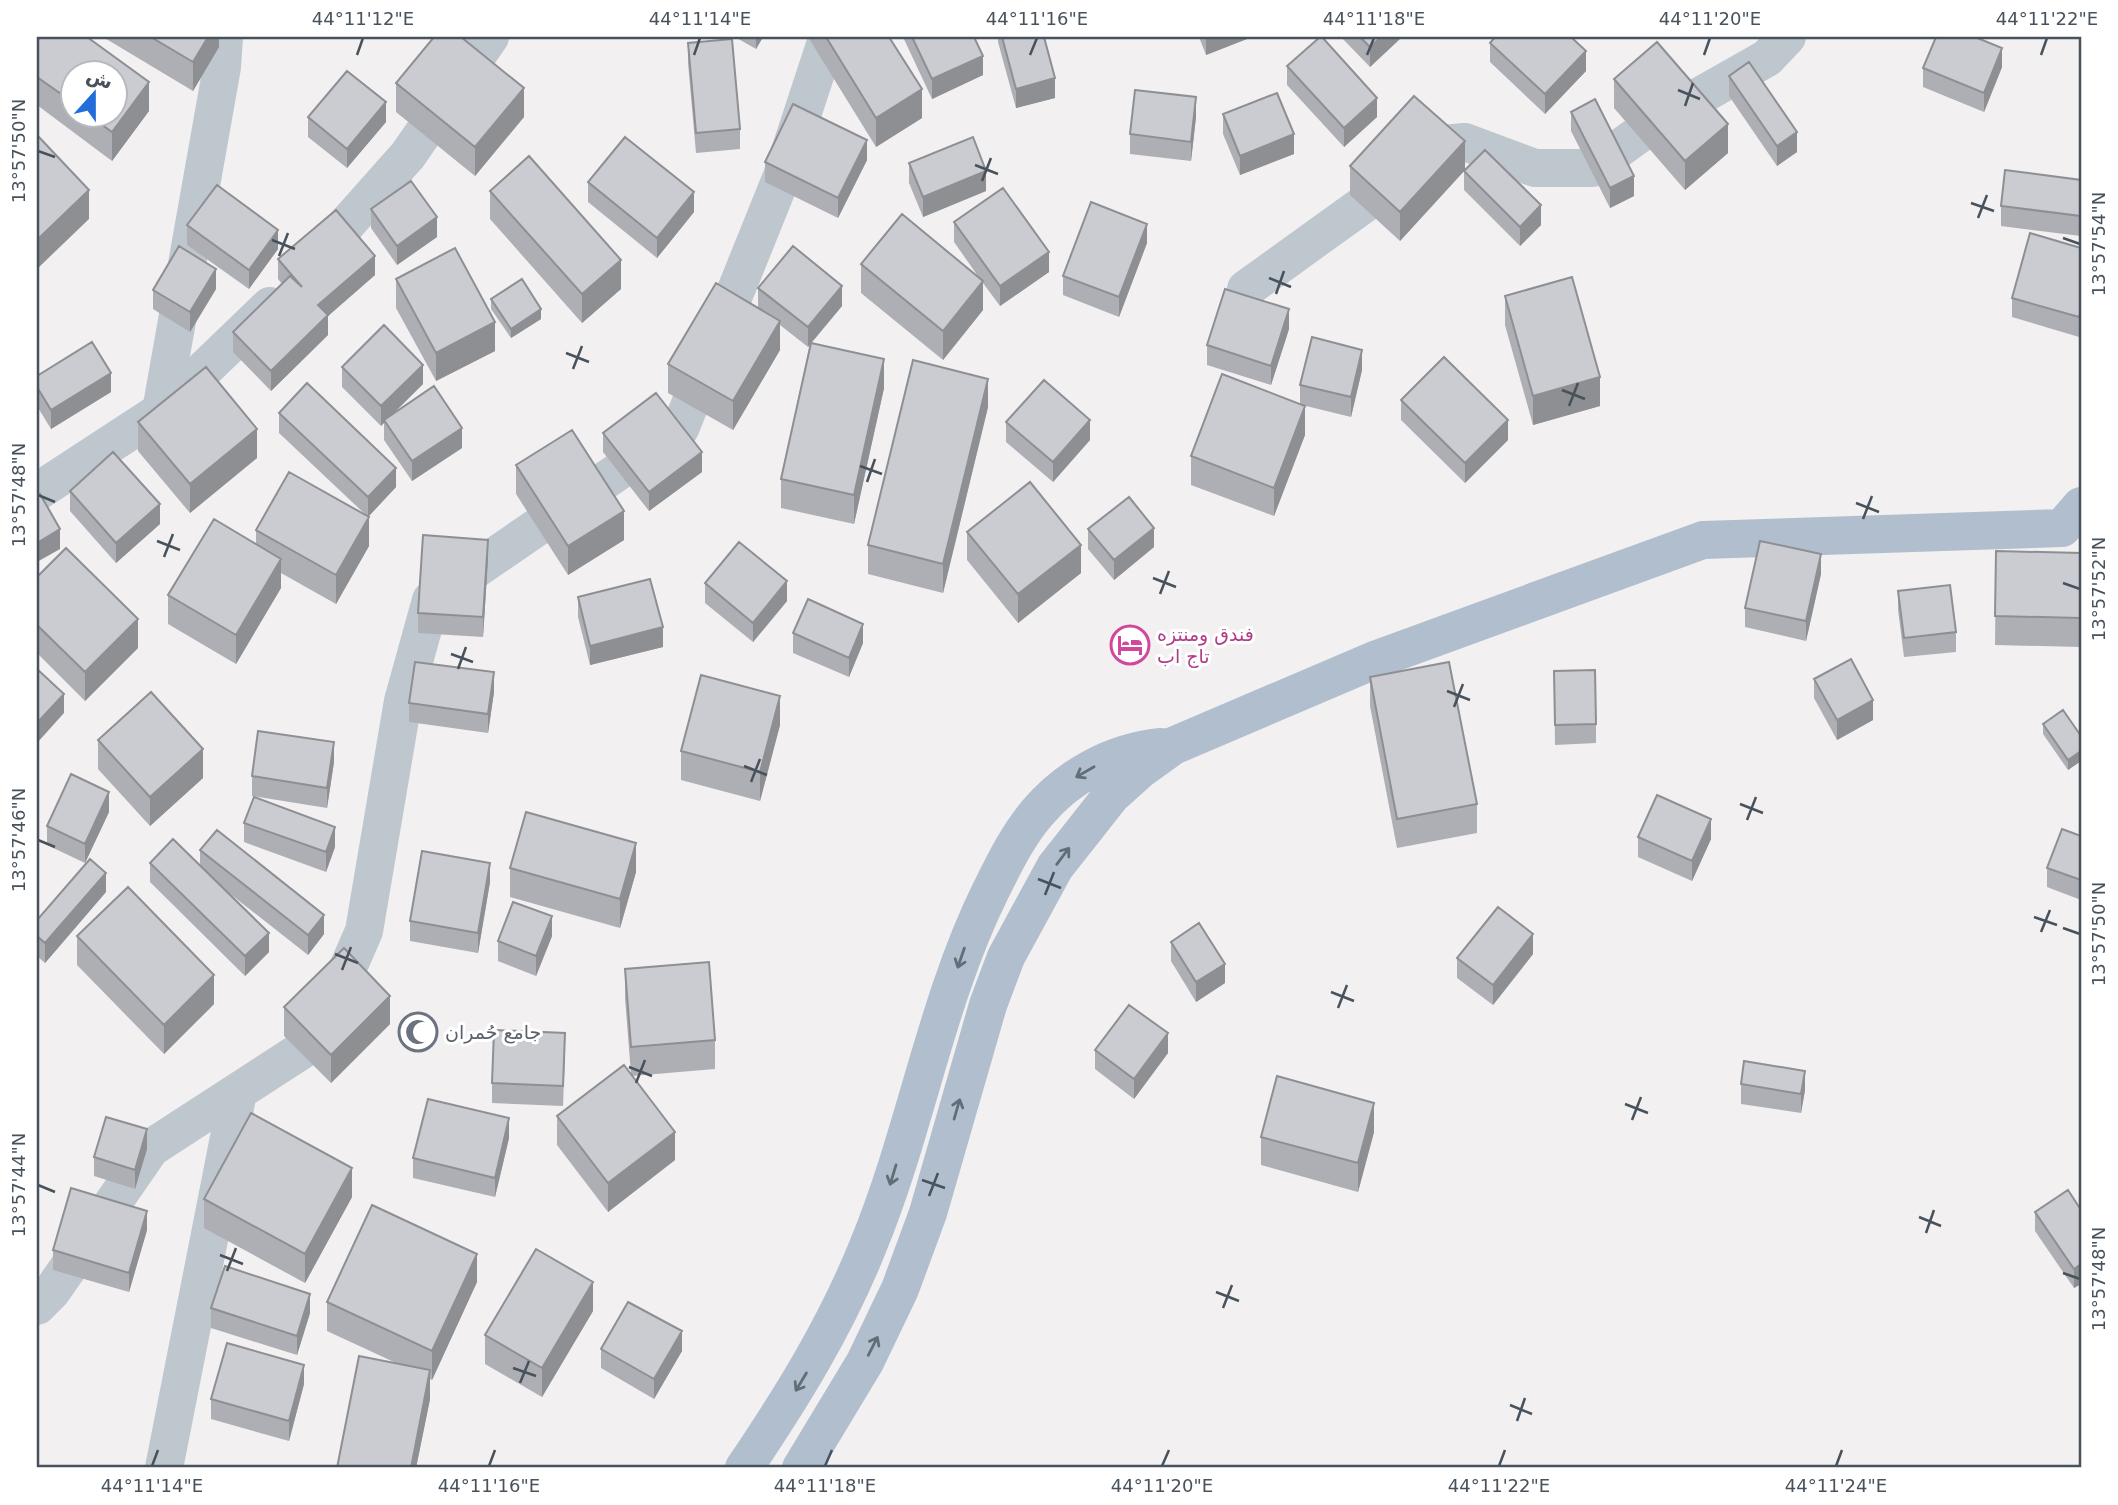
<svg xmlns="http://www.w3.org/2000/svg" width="2118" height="1505" viewBox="0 0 2118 1505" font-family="'DejaVu Sans','Noto Sans Arabic',sans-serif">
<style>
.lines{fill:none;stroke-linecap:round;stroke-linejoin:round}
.minor{stroke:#bec6ce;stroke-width:38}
.major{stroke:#b0becd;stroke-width:38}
.wall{fill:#aeafb5;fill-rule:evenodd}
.shaded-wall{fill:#8d8f93}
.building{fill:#caccd2;stroke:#8d8f93;stroke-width:2}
.oneway{stroke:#626d78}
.ticks{fill:none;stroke:#48525c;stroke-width:2.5}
.labels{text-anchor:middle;stroke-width:6;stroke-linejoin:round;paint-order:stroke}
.hotel-label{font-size:19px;fill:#b23c85;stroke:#fff;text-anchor:start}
.worship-label{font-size:19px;fill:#5b616d;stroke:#fff;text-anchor:start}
.neatline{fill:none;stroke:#48525c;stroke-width:2.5}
.ticks-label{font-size:18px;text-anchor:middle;fill:#48525c}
</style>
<rect width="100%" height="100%" fill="#f2f0f0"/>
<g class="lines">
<path class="minor" d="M312,263L408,155L490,37
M1246,289L1396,181L1429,145L1465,142L1535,168H1592L1663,117L1767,58L1787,37
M161,411L222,67L224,37
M37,492L161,411L270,306
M37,1306L52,1291L151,1148L316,1041L364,931L403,701L431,600L680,429L782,176L826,42L831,37
M164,1468L238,1092"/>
<path class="major" d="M744,1468C792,1397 836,1326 868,1246C916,1130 935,1003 991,890C1004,864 1018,835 1037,813C1068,776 1113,752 1161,747
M801,1468L865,1362L900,1289L928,1213L988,1005L1006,957L1055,867L1111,796L1141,769L1173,746L1377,659L1703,540L2062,528L2081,506"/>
</g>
<path class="wall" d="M103,37H219V47L193,91Z
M735,37H763L756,49Z
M808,37H889L922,118L876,147Z
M903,37H974L983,75L932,99Z
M998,37H1044L1055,98L1016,108L998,42Z
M1199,37H1252L1206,55Z
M1341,37H1402L1370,67Z
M37,41L149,111L112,161L37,105ZM74,74L116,116H74Z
M688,43L740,129V149L696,153L688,63Z
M1490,43L1586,71L1545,114L1490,62Z
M1287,66L1377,117L1344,147L1287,85Z
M2002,67L1984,112L1923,87V68Z
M1729,76L1797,152L1777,166L1729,96Z
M1614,79L1728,153L1685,190L1614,108Z
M396,83L524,117L475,176L396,112Z
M1571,112L1634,196L1610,208L1571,131Z
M1223,114L1294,154L1240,175L1223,134Z
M308,117L386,122L347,168L308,137Z
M1196,117L1191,161L1130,154V134Z
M867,160L838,218L765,182V162Z
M909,163L986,191L923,217L909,183Z
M1350,166L1465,170L1400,241L1350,195Z
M1464,171L1541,225L1520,246L1464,190Z
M2081,180V236L2001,226V206Z
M588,182L694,212L657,258L588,202Z
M490,191L621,289L582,323L490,219Z
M371,209L437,237L397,265L371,228Z
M954,222L1049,272L1000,306L983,283V310L943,360L861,293V264L980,279L954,242Z
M187,225L278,249L249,289L187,245Z
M1147,243L1119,317L1063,295V276Z
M2081,248V330L2079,337L2012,317V298Z
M278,259L375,275L328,316V335L271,391L233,352V332L282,284L278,279Z
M396,279L495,351L436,381L396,308Z
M758,288L842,306L811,343L884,388L854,524L781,508V479L810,344L808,347L780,325V350L733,430L668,393V364L763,311L758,308Z
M216,289L190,332L153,309V290Z
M1505,296L1600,406L1533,425L1505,325Z
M491,299L541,319L511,338L491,309Z
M1289,329L1271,385L1207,365V345Z
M342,367L423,384L391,415L462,448L412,481L384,440V422L381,426L342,387Z
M1362,370L1351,417L1302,405L1305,435L1274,516L1191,485V456L1300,404V385Z
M37,376L111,392L51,429L37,406Z
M1401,400L1508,440L1465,483L1401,420Z
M988,407L943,593L868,574V545Z
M279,413L396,487L368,517L279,433Z
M138,422L257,458L190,513L138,451Z
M1006,422L1090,440L1053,482L1006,442Z
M603,433L702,472L649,511L603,452Z
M516,465L624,540L568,575L516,494Z
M70,491L160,524L116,563L70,511Z
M1088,529L1154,547L1114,580L1088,549Z
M256,530L369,546L336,604L281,573V588L236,664L168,624V595L256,544Z
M967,532L1081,573L1018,623L967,560Z
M1996,551L2081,553L2080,647L1995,645Z
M488,559L483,637L418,633V613Z
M1821,574L1806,641L1745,627V608Z
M37,577L138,648L85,701L37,653Z
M705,583L787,601L753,642L705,603Z
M1898,591L1956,632V652L1904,657L1898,610Z
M578,597L663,647L590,665L578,617Z
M793,633L863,643L849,677L793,653Z
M1554,671L1596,724V743L1555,745Z
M1370,677L1477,804V833L1397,848L1370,706Z
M1814,679L1873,720L1837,740L1814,698Z
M494,692L488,733L409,722V703Z
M2043,724L2081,736V761L2068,770L2043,734Z
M780,725L760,801L681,780V751Z
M98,740L203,778L150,826L98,769Z
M334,762L327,808L252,796V776Z
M109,812L85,863L47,845V826Z
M244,823L335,847L326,872L244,842Z
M2081,836V900L2047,887V868Z
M1638,837L1711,839L1692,881L1638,857Z
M200,850L324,934L308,955L224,889L269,952L245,976L150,882V863L200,866Z
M510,868L636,872L620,928L510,897Z
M490,882L478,953L410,941V921Z
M106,892L45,963L37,956V920Z
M77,936L214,1004L164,1054L77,965Z
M552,936L536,976L498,961V941Z
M1171,942L1225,983L1196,1002L1171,961Z
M1533,954L1493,1005L1457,978V958Z
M625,969L715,1040V1069L632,1076L675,1160L608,1212L557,1145V1116L631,1074L625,998Z
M284,1007L390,1024L331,1083L284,1036Z
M1095,1050L1168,1053L1134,1099L1095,1069Z
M565,1053L563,1106L492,1103V1083Z
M1741,1084L1805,1090L1801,1113L1741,1104Z
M1374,1132L1358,1192L1261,1165V1137Z
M509,1138L495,1197L413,1178V1158Z
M147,1149L135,1189L94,1176V1157Z
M352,1197L305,1283L204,1228V1199Z
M2081,1210V1284L2074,1288L2035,1231V1212Z
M147,1230L129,1292L53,1270V1250Z
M477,1282L432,1380L430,1379V1399L416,1468H337L396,1363L327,1331V1302Z
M211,1308L310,1313L297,1355L211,1328Z
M593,1311L542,1397L485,1364V1335Z
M601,1349L682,1351L654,1399L601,1368Z
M304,1384L289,1441L211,1419V1399Z"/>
<path class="shaded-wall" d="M208,37H219V47L193,91V62Z
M756,37H763L756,49Z
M1206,37H1252L1206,55Z
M1381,37H1402L1370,67V47Z
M2002,48V67L1984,112V93Z
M1586,51V71L1545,114V94Z
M983,56V75L932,99V79Z
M1055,78V98L1016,108V89Z
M149,82V111L112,161V132Z
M524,88V117L475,176V147Z
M922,89V118L876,147V118Z
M1196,97V117L1191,161V142Z
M1377,98V117L1344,147V128Z
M386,102V122L347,168V149Z
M1728,124V153L1685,190V161Z
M1797,132V152L1777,166V146Z
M1294,134V154L1240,175V156Z
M867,140V160L838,218V198Z
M1465,141V170L1400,241V212Z
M986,171V191L923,217V197Z
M1634,176V196L1610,208V188Z
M89,190V219L37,269V240Z
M694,192V212L657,258V238Z
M1541,205V225L1520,246V227Z
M437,217V237L397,265V246Z
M1147,224V243L1119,317V297Z
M278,230V249L249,289V270Z
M1049,252V272L1000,306V286Z
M375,256V275L328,316V335L271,391V371L318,305Z
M621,260V289L582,323V294Z
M216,269V289L190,332V312Z
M983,281V310L943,360V331Z
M842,286V306L808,347V327Z
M541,309V319L511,338V329Z
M1289,309V329L1271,385V366Z
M2081,310V330L2079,337V317Z
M780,321V350L733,430V401Z
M495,322V351L436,381V353Z
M1362,350V370L1351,417V397Z
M884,359V388L854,524V495Z
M423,365V384L381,426V406Z
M111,373V392L51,429V410Z
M1600,377V406L1533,425V396Z
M988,379V407L943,593V564Z
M1305,406V435L1274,516V488Z
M1090,420V440L1053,482V462Z
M1508,420V440L1465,483V463Z
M462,428V448L412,481V461Z
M257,429V458L190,513V484Z
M702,452V472L649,511V492Z
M396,468V487L368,517V497Z
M160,504V524L116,563V543Z
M624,511V540L568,575V546Z
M369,517V546L336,604V575Z
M1154,528V547L1114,580V560Z
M60,529V549L37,562V543Z
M488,540V559L483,637V617Z
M1081,545V573L1018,623V594Z
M1821,554V574L1806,641V621Z
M281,559V588L236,664V635Z
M787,581V601L753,642V623Z
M138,619V648L85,701V672Z
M863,624V643L849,677V658Z
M663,627V647L590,665V646Z
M494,672V692L488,733V714Z
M64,694V713L37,743V723Z
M780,696V725L760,801V772Z
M1873,700V720L1837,740V720Z
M334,742V762L327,808V788Z
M203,749V778L150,826V797Z
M2081,751V761L2068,770V760Z
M109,792V812L85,863V844Z
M1711,819V839L1692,881V861Z
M335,827V847L326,872V852Z
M636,843V872L620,928V899Z
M490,863V882L478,953V933Z
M106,873V892L45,963V943Z
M324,915V934L308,955V935Z
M552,916V936L536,976V956Z
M269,933V952L245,976V956Z
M1533,934V954L1493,1005V985Z
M1225,964V983L1196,1002V982Z
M214,975V1004L164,1054V1025Z
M390,996V1024L331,1083V1055Z
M1168,1033V1053L1134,1099V1079Z
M1805,1071V1090L1801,1113V1094Z
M1374,1103V1132L1358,1192V1163Z
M509,1118V1138L495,1197V1178Z
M147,1129V1149L135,1189V1170Z
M675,1132V1160L608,1212V1183Z
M352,1168V1197L305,1283V1254Z
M147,1211V1230L129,1292V1273Z
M477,1254V1282L432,1380V1351Z
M2081,1264V1284L2074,1288V1269Z
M593,1282V1311L542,1397V1368Z
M310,1294V1313L297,1355V1336Z
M682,1331V1351L654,1399V1379Z
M304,1365V1384L289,1441V1421Z
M430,1370V1399L416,1468H411Z"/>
<path class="building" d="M40,37H87L149,82L112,132L90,116H116V74H74V103L37,77V41Z
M151,37H208L193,62Z
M434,37H461L524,88L475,147L396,83Z
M826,37H889L922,89L876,118Z
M912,37H974L983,56L932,79Z
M1002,37H1044L1055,78L1016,89Z
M1320,37H1322L1377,98L1344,128L1287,66Z
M1360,37H1381L1370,47Z
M1495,37H1571L1586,51L1545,94L1490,43Z
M1936,37H1975L2002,48L1984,93L1923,68Z
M732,39L740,129L696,133L688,43Z
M1657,42L1728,124L1685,161L1614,79Z
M1749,62L1797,132L1777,146L1729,76Z
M347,71L386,102L347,149L308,117Z
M1135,90L1196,97L1191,142L1130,134Z
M1277,93L1294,134L1240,156L1223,114Z
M1414,96L1465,141L1400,212L1350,166Z
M1595,99L1634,176L1610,188L1571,112Z
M793,104L867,140L838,198L765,162Z
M37,135L89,190L37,240Z
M625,137L694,192L657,238L588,182Z
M973,137L986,171L923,197L909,163Z
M1485,150L1541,205L1520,227L1464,171Z
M529,156L621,260L582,294L490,191Z
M2005,170L2081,180V216L2001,206Z
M411,181L437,217L397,246L371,209Z
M217,185L278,230L249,270L187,225Z
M1003,188L1049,252L1000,286L954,222Z
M1091,202L1147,224L1119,297L1063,276Z
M336,210L375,256L318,305L328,315L271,371L233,332L290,276L302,287L278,259Z
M902,214L983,281L943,331L861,264Z
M2030,233L2081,248V310L2079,317L2012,298Z
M179,246L216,269L190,312L153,290Z
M793,246L842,286L808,327L758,288Z
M455,248L495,322L436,353L396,279Z
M1572,277L1600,377L1533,396L1505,296Z
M522,279L541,309L511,329L491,299Z
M716,283L780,321L733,401L668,364Z
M1225,289L1289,309L1271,366L1207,345Z
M384,325L423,365L381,406L342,367Z
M1312,337L1362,350L1351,397L1300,385Z
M92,342L111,373L51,410L37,387V376Z
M811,343L884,359L854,495L781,479Z
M1444,357L1508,420L1465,463L1401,400Z
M913,360L988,379L943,564L868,545Z
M206,367L257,429L190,484L138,422Z
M1222,374L1305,406L1274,488L1191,456Z
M1044,380L1090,420L1053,462L1006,422Z
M307,383L396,468L368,497L279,413Z
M434,386L462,428L412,461L384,420Z
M656,393L702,452L649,492L603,433Z
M572,430L624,511L568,546L516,465Z
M113,452L160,504L116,543L70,491Z
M289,472L369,517L336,575L256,530Z
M1030,482L1081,545L1018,594L967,532Z
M40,494L60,529L37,543V496Z
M1129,497L1154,528L1114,560L1088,529Z
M214,519L281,559L236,635L168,595Z
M423,535L488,540L483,617L418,613Z
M1760,541L1821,554L1806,621L1745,608Z
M739,542L787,581L753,623L705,583Z
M66,548L138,619L85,672L37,625V577Z
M1996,551L2081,553L2080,618L1995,616Z
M650,579L663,627L590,646L578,597Z
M1950,585L1956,632L1904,638L1898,591Z
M808,599L863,624L849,658L793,633Z
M1851,659L1873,700L1837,720L1814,679Z
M415,662L494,672L488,714L409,703Z
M1449,662L1477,804L1397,819L1370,677Z
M37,669L64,694L37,723Z
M1595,670L1596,724L1555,725L1554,671Z
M701,675L780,696L760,772L681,751Z
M151,692L203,749L150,797L98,740Z
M2063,710L2081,736V751L2068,760L2043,724Z
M258,731L334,742L327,788L252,776Z
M71,774L109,792L85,844L47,826Z
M1657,795L1711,819L1692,861L1638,837Z
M254,797L335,827L326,852L244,823Z
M526,812L636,843L620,899L510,868Z
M2062,829L2081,836V880L2047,868Z
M217,830L324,915L308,935L200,850Z
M173,839L269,933L245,956L150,863Z
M422,851L490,863L478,933L410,921Z
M90,859L106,873L45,943L37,936V920Z
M128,887L214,975L164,1025L77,936Z
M513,902L552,916L536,956L498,941Z
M1498,907L1533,934L1493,985L1457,958Z
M1199,923L1225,964L1196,982L1171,942Z
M344,948L390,996L331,1055L284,1007Z
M709,962L715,1040L631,1047L625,969Z
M1129,1005L1168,1033L1134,1079L1095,1050Z
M494,1030L565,1033L563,1086L492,1083Z
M1744,1061L1805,1071L1801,1094L1741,1084Z
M624,1065L675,1132L608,1183L557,1116Z
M1277,1076L1374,1103L1358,1163L1261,1137Z
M428,1099L509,1118L495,1178L413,1158Z
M251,1113L352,1168L305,1254L204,1199Z
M106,1117L147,1129L135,1170L94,1157Z
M71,1188L147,1211L129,1273L53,1250Z
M2068,1190L2081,1210V1264L2074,1269L2035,1212Z
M372,1205L477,1254L432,1351L327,1302Z
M536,1249L593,1282L542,1368L485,1335Z
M225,1266L310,1294L297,1336L211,1308Z
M628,1302L682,1331L654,1379L601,1349Z
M227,1343L304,1365L289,1421L211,1399Z
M359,1356L430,1370L411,1468H337Z"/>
<defs><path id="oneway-shaft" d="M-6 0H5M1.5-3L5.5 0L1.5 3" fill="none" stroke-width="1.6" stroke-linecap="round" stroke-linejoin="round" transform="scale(1.75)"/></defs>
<g class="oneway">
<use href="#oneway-shaft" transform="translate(1085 772) rotate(150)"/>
<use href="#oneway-shaft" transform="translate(1063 856) rotate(-53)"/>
<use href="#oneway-shaft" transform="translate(961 958) rotate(109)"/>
<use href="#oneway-shaft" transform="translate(957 1109) rotate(-74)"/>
<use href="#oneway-shaft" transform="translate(893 1175) rotate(107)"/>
<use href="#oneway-shaft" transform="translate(873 1346) rotate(-63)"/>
<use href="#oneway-shaft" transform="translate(801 1382) rotate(121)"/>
</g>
<path class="ticks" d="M357,55L363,38M694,55L700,38M1030,55L1037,38M1367,55L1374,38M1704,55L1710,38M2041,55L2047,38M1678,90L1700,99M1685,106L1693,83M38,151L55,157M975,165L998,174M982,181L991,158M1971,203L1994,211M1978,218L1987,195M2063,238L2080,244M272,240L295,249M279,256L288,233M1269,278L1291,287M1276,294L1284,271M566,353L589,362M573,369L582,346M1562,390L1585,399M1569,406L1578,383M860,466L882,474M867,482L875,459M38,495L55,502M1856,503L1879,512M1863,519L1872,496M157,541L180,550M164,557L173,534M1153,578L1176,587M2063,583L2080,589M1160,594L1169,571M451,654L473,662M458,669L466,647M1447,691L1470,700M1454,707L1463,684M744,766L767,775M751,782L760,759M1740,804L1763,813M1747,820L1756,797M38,840L55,847M1038,879L1061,888M1045,895L1054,872M2034,917L2057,925M2063,928L2080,934M2041,932L2050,910M335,954L358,963M342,970L351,947M1331,992L1354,1001M1338,1008L1347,985M629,1067L652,1076M636,1083L645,1060M1625,1104L1648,1113M1632,1120L1641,1097M922,1180L945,1188M38,1185L55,1192M929,1196L938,1173M1919,1217L1941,1226M1926,1233L1934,1210M220,1255L243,1264M227,1271L236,1248M2063,1273L2080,1279M1216,1292L1239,1301M1223,1308L1232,1285M513,1368L536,1376M520,1383L529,1361M1510,1405L1532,1414M1517,1421L1525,1398M152,1466L158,1450M489,1466L495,1450M825,1466L832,1450M1162,1466L1169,1450M1499,1466L1505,1450M1836,1466L1842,1450"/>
<defs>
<symbol id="hotel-ring" viewBox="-11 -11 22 22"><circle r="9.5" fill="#fff" stroke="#d1479c" stroke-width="1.5"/><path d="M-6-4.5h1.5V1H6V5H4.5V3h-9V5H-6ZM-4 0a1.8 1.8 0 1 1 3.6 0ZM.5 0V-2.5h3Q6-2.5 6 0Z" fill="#d1479c"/></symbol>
<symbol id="mosque-ring" viewBox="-11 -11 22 22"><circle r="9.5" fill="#fff" stroke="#6b7280" stroke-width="1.5"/><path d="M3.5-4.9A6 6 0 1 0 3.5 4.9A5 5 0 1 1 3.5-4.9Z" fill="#6b7280"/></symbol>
</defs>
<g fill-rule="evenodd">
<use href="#hotel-ring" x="1108" y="623" width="44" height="44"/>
<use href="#mosque-ring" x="396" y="1010" width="44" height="44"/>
</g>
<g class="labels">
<g class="hotel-label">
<text x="1157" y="641">فندق ومنتزه<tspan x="1157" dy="22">تاج اب</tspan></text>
</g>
<g class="worship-label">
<text x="445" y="1039">جامع حُمران</text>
</g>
</g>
<rect width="2118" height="1505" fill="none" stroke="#ffffff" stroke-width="77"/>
<g transform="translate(94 94) rotate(21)"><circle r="33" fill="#ffffff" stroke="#b6babe" stroke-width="2"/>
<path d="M0-5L12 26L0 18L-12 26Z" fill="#216eda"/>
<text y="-10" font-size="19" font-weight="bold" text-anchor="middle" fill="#48525c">ش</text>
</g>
<rect x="38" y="38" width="2042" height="1428" class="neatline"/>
<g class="ticks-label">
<text x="363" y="25">44°11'12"E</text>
<text x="700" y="25">44°11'14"E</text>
<text x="1037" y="25">44°11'16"E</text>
<text x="1374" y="25">44°11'18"E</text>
<text x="1710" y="25">44°11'20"E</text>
<text x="2047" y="25">44°11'22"E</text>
<text transform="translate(19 151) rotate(-90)" y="6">13°57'50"N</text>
<text transform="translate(2099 244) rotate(-90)" y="6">13°57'54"N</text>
<text transform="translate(19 495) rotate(-90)" y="6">13°57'48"N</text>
<text transform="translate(2099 589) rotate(-90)" y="6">13°57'52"N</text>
<text transform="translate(19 840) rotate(-90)" y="6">13°57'46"N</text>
<text transform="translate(2099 934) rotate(-90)" y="6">13°57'50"N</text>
<text transform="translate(19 1185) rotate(-90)" y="6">13°57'44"N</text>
<text transform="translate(2099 1279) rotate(-90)" y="6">13°57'48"N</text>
<text x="152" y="1492">44°11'14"E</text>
<text x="489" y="1492">44°11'16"E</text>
<text x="825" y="1492">44°11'18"E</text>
<text x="1162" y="1492">44°11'20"E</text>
<text x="1499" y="1492">44°11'22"E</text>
<text x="1836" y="1492">44°11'24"E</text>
</g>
</svg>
